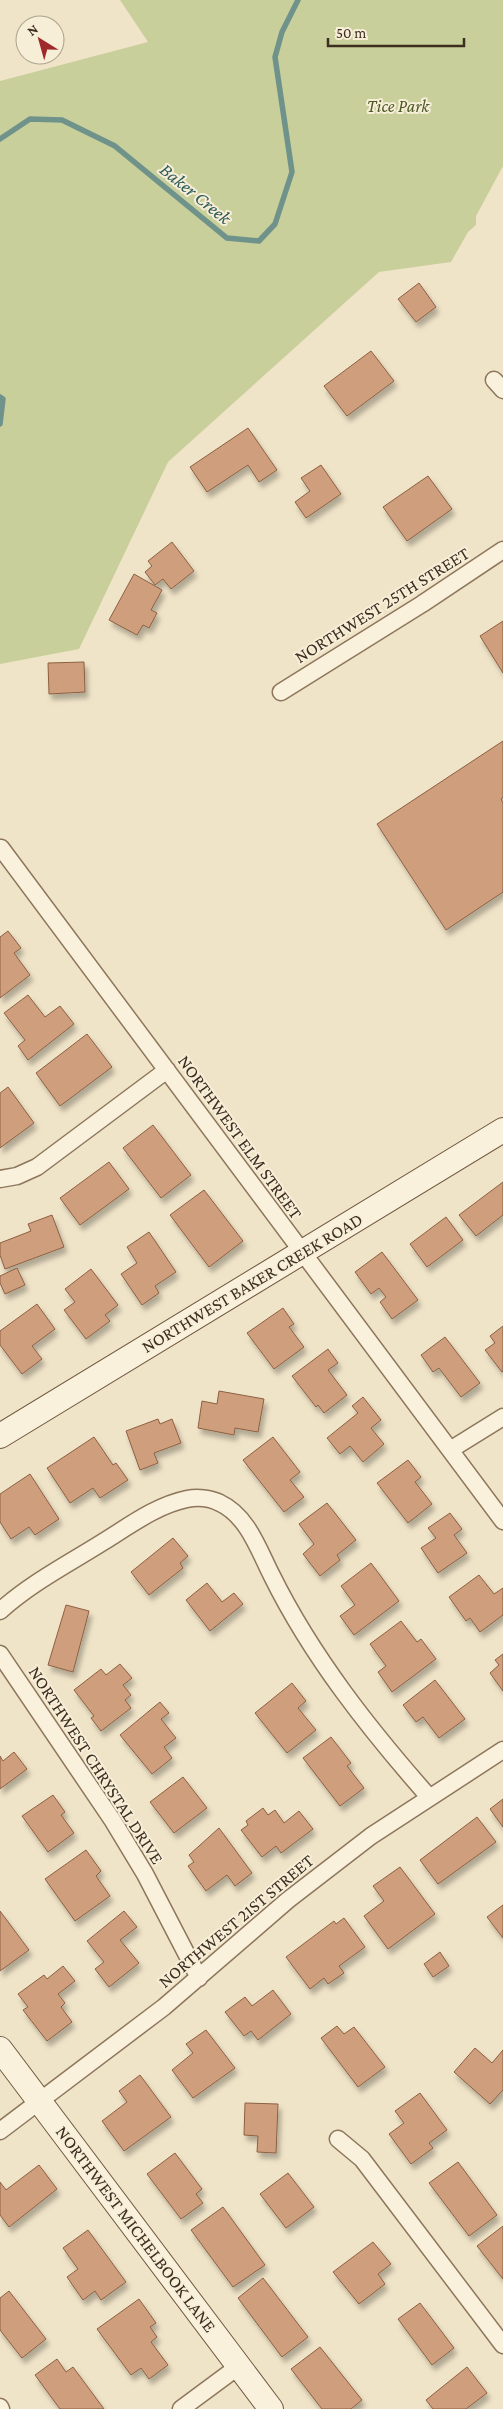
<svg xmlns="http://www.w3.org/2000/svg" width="503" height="2409" viewBox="0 0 503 2409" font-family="'Crimson Pro',serif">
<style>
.green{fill:#c9cf9b}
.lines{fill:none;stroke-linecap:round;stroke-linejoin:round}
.stream{stroke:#6f938a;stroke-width:5.5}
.building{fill:#cf9f7d;stroke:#8d5f41;filter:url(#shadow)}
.street-casing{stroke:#8d765c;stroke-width:19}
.secondary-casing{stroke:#6f573f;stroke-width:26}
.street{stroke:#faf1dc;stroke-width:16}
.secondary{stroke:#faf1dc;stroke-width:24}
.labels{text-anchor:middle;stroke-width:4;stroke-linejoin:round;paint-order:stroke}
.park-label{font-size:18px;font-style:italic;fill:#4d5a26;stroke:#f7eed8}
.street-label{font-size:18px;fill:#3d2e20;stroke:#f7eed8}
.water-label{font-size:19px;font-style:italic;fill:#2f5d5a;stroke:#f7eed8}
</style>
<defs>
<filter id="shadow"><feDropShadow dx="3" dy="5.5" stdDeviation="2.5" flood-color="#0004"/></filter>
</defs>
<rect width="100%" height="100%" fill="#f0e4c8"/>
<path class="green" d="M120,0H503V166L476,216V225L468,232L451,262L379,272L168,462L79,649L0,664V81L148,42Z"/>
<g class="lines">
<path class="stream" d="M0,139L30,119L62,120L115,146L227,238L259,241L275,224L292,172L275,57L282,32L298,0
M0,397L3,399L0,424"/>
</g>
<path class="building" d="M419,283L436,307L416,322L398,299Z
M371,351L394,381L347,416L324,386Z
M248,428L277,470L259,482L248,465L207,492L190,467Z
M321,465L341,494L306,518L295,502L310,491L301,478Z
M428,476L452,509L407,541L383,507Z
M172,542L194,571L171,589L163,579L155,585L145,572L152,566L148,561Z
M134,574L162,590L151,610L157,613L149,628L143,625L137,635L109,620Z
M503,621V673L480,636Z
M84,662L85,692L49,694L48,663Z
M503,741V797L501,799L503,803V892L446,930L377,824Z
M8,931L21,948L14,953L30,975L0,998V937Z
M28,995L45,1017L60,1006L74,1024L28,1060L18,1046L25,1040L4,1013Z
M87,1034L112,1067L60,1106L36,1073Z
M8,1087L34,1123L0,1148V1093Z
M153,1125L191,1175L161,1198L123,1148Z
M109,1162L129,1189L80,1225L60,1198Z
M503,1182V1215L476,1236L459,1215Z
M204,1190L243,1241L209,1267L170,1215Z
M52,1215L64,1247L5,1269L0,1255V1243L31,1231L28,1224Z
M446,1217L463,1240L427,1267L410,1244Z
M149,1232L176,1272L155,1286L159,1293L142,1305L121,1274L137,1263L127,1247Z
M382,1252L418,1300L392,1319L380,1302L386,1297L379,1288L371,1294L355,1272Z
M17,1268L25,1285L5,1294L0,1283V1276Z
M91,1269L118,1305L105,1315L110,1321L86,1339L64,1310L75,1302L65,1289Z
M37,1304L55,1329L32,1346L42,1359L22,1374L0,1345V1331Z
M283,1308L294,1324L289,1327L304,1347L274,1369L247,1333Z
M503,1326V1371L502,1372L485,1350L495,1343L490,1336Z
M445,1337L480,1383L461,1397L439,1368L433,1372L421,1355Z
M328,1349L338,1363L328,1370L347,1395L324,1413L318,1405L316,1407L292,1376Z
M219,1391L264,1399L258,1432L235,1428L234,1435L198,1428L202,1401L217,1404Z
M363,1397L381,1420L371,1428L384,1444L363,1462L350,1446L340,1454L327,1438L358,1413L352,1406Z
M158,1419L160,1424L172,1419L181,1443L154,1453L158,1463L140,1470L126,1431Z
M94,1437L113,1465L116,1463L128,1480L100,1498L93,1488L70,1503L47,1468Z
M273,1437L300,1472L290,1480L304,1497L284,1512L243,1460Z
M408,1460L421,1477L415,1482L432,1504L408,1523L377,1483Z
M30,1474L59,1519L35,1535L29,1527L11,1539L0,1522V1494Z
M327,1503L356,1540L337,1555L340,1560L320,1576L303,1554L314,1544L299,1524Z
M450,1513L462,1529L454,1535L467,1553L438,1573L421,1548L436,1538L428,1528Z
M173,1538L188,1556L180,1563L183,1568L149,1595L131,1572Z
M371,1563L399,1601L354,1635L340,1616L355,1605L341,1586Z
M479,1575L494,1594L503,1588V1615L480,1632L470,1618L466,1621L449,1597Z
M207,1583L222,1602L234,1593L243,1604L210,1631L186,1600Z
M66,1605L89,1611L73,1672L48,1665Z
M401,1621L417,1642L421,1639L436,1659L392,1692L378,1672L386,1666L370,1644Z
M503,1654V1691L490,1673L499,1665L495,1660Z
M120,1664L132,1678L123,1685L131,1695L125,1700L131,1708L101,1731L91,1718L94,1716L74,1690L101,1669L106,1675Z
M435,1680L465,1719L439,1738L423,1717L416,1722L403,1705Z
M292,1683L306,1701L298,1708L316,1730L287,1753L255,1713Z
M160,1702L169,1713L161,1719L176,1738L164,1747L172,1758L152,1774L120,1735Z
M331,1737L351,1763L347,1766L364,1788L340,1806L303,1758Z
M14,1752L27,1769L0,1789V1756L3,1761Z
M183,1777L207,1808L174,1833L150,1802Z
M53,1795L65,1812L61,1815L74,1833L48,1852L22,1816Z
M503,1799V1827L490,1809Z
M263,1808L268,1815L275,1810L284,1823L299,1811L313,1829L281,1853L276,1846L262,1857L241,1830L248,1825L246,1821Z
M477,1817L496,1842L438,1884L420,1860Z
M219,1828L252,1873L235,1886L227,1875L206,1891L188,1866L194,1862L189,1855Z
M86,1850L101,1871L96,1876L110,1896L75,1921L45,1879Z
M400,1867L435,1914L388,1949L364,1916L384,1901L373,1886Z
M503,1905V1938L487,1917Z
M0,1911L29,1950L0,1971Z
M124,1911L137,1927L120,1940L139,1963L109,1987L95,1969L104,1962L87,1941Z
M344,1918L365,1947L339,1966L344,1973L328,1984L324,1978L310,1989L286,1957L334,1921L336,1924Z
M440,1952L449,1966L433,1977L424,1964Z
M63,1966L75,1981L58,1994L65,2003L61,2007L72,2022L47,2041L23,2010L28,2007L18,1994L44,1975L47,1979Z
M273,1990L291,2014L258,2040L251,2031L244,2036L225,2012L245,1997L252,2006Z
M337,2026L344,2034L354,2027L385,2067L358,2087L321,2038Z
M206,2030L235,2068L193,2098L172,2070L193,2053L186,2044Z
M475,2048L492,2063L503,2050V2090L490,2104L454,2072Z
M140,2075L171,2117L124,2151L102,2121L127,2102L119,2091Z
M420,2093L447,2130L429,2143L433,2148L411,2164L389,2134L404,2123L395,2111Z
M245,2103L278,2104L276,2153L257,2152L258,2136L244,2135Z
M175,2153L202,2189L196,2194L203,2203L181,2219L147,2174Z
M458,2162L497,2215L469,2236L429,2183Z
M39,2165L57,2189L9,2227L0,2215V2182L6,2190Z
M288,2173L314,2207L286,2228L260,2194Z
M223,2207L265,2265L233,2287L191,2230Z
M503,2226V2279L477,2246Z
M88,2230L126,2282L101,2300L95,2291L83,2300L67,2277L78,2269L63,2248Z
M373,2242L391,2264L378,2274L385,2284L359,2304L333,2272Z
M263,2278L308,2337L282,2357L238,2298Z
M9,2291L46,2339L22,2358L0,2330V2298Z
M139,2299L156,2323L150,2327L157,2337L151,2342L168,2365L149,2379L141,2368L131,2375L97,2329Z
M420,2303L454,2348L432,2365L398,2319Z
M320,2347L362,2400L351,2409H322L291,2369Z
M57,2359L66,2372L73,2367L104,2409H60L35,2375Z
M467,2367L487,2393L466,2409H433L426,2400Z"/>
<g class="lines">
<defs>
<path id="street" d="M494,380L503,390
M281,692L422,604L503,550
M1,848L503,1521
M0,1179L17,1176L37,1167L167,1070
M450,1450L503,1417
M0,1611C31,1583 68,1564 103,1542C129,1526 157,1505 187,1499C197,1497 210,1498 220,1503C248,1516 259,1551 272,1576C312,1657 370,1730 429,1797
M0,1654L113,1821L145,1874L199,1978
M0,2131L164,2007L288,1900L371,1836L503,1750
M338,2139L362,2159L503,2345
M0,2407L1,2409
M181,2409L239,2366"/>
<path id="secondary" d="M0,1436L503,1130
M0,2049L271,2409"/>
</defs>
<use href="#street" class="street-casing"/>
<use href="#secondary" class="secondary-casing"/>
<use href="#street" class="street"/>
<use href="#secondary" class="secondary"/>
</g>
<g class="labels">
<g class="park-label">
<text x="398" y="112">Tice Park</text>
</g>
<g class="street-label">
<text transform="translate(382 605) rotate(-32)" y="6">NORTHWEST 25TH STREET</text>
<text transform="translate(240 1137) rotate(54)" y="6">NORTHWEST ELM STREET</text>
<text transform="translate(252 1283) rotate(-31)" y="6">NORTHWEST BAKER CREEK ROAD</text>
<text transform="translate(96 1765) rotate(57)" y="6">NORTHWEST CHRYSTAL DRIVE</text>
<text transform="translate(236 1921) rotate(-40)" y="6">NORTHWEST 21ST STREET</text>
<text transform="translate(136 2229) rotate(53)" y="6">NORTHWEST MICHELBOOK LANE</text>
</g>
<g class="water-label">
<text transform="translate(196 193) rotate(39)" y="7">Baker Creek</text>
</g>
</g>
<g transform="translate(40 40) rotate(323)"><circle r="24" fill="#f7eed8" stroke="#ada18e"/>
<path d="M0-4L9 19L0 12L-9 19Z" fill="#9e2a2b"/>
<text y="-8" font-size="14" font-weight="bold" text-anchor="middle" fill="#3d2e20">N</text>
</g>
<path d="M328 38v8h136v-8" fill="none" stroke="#3d2e20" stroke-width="2.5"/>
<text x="336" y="38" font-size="15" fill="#3d2e20" stroke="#f7eed8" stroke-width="4" paint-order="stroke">50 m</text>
</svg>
